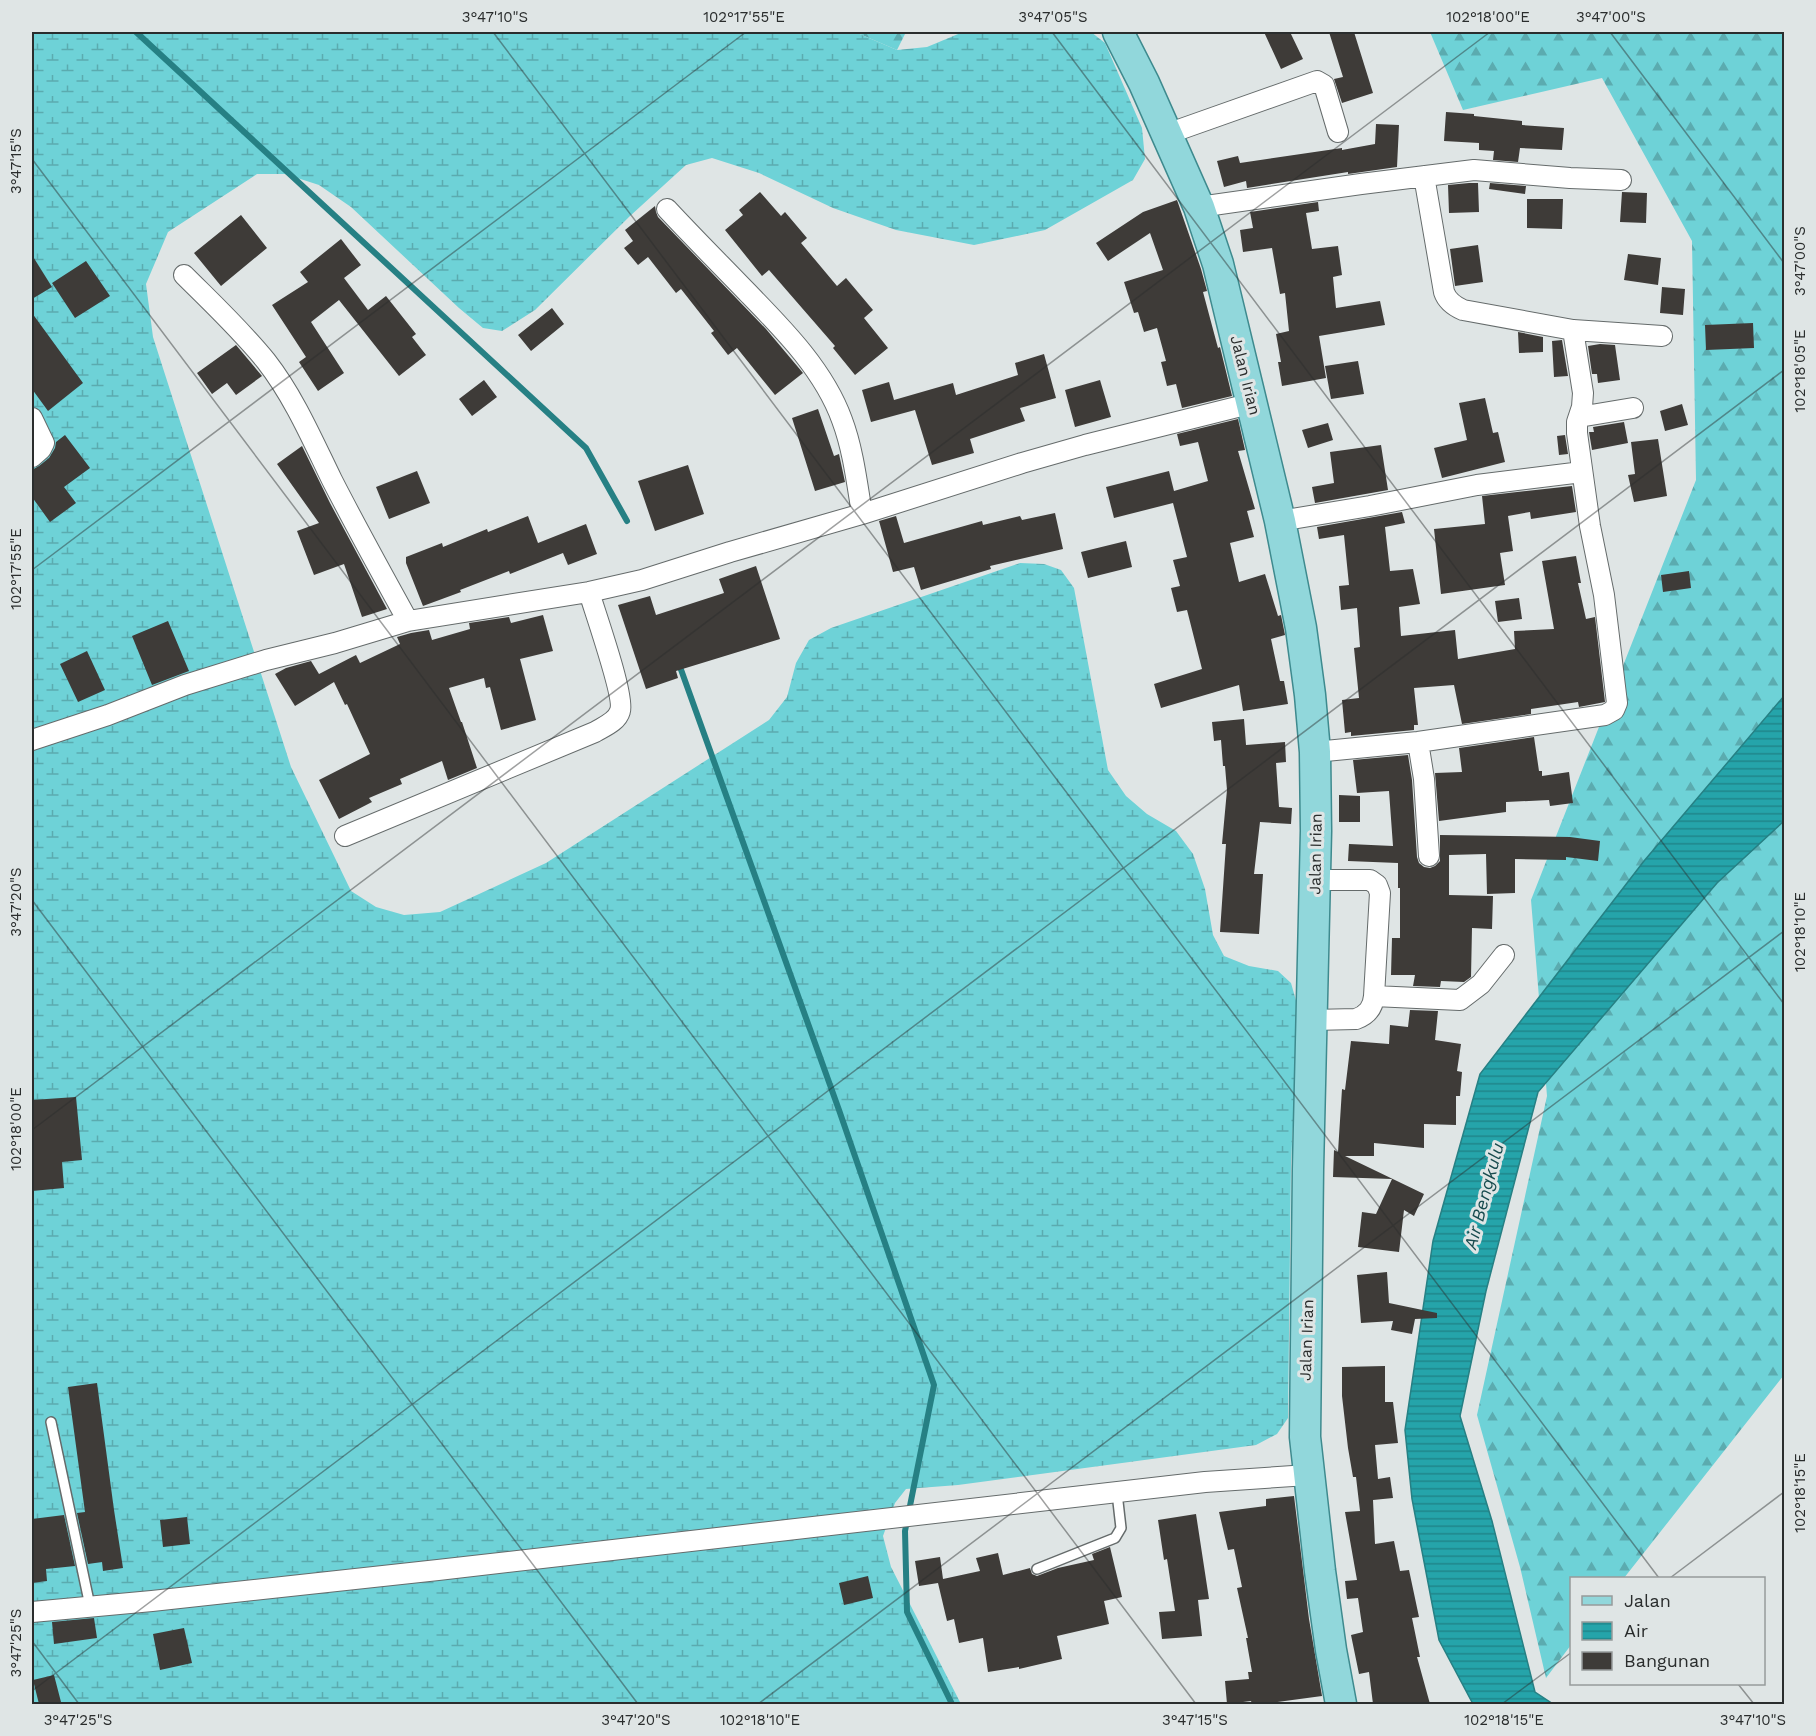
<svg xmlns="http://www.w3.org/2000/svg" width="1816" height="1736" viewBox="0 0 1816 1736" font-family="'Work Sans',sans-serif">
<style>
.forest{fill:url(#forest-firs)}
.wetland{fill:url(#wetland-marsh)}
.water{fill:url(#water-rules);stroke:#268084;stroke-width:1.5}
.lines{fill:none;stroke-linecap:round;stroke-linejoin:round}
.stream{stroke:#268084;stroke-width:6}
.building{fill:#3e3b38}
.service-casing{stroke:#656b6b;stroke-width:12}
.minor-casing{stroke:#656b6b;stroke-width:22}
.primary-casing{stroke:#3e8a8e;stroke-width:33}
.service{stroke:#fff;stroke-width:9}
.minor{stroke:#fff;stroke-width:20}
.primary{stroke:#91d7db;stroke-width:30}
.ticks{fill:none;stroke:#2a2d2d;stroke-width:1.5;stroke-opacity:0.45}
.labels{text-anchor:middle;stroke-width:6;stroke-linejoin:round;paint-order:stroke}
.street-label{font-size:16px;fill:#2a2d2d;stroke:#dfe5e5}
.water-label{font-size:18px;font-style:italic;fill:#194c4f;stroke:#dfe5e5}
.neatline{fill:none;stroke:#2a2d2d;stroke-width:2}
.ticks-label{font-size:15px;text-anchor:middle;fill:#2a2d2d}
</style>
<defs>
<pattern id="forest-firs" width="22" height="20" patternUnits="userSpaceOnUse" patternTransform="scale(1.5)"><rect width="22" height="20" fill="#6ed2d7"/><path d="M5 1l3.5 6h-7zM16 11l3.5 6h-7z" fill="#5babaf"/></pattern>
<pattern id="wetland-marsh" width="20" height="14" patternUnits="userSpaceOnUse" patternTransform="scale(1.5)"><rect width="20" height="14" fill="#6ed2d7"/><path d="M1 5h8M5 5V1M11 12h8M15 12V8" fill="none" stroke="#5babaf"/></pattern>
<pattern id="water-rules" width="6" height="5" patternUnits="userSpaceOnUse" patternTransform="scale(1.5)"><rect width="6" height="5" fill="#25a4aa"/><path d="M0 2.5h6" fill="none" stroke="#20868b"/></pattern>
</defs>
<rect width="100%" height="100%" fill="#dfe5e5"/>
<path class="forest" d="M855,32H906L897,50Z
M1430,32H1784V1375L1624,1578H1572L1571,1645L1546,1678L1520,1567L1477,1415L1547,1096L1531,900L1696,480L1692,241L1602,78L1463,110Z"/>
<path class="wetland" d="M32,32H855L897,50L927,47L963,32H1091L1105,43L1142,128L1145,159L1133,180L1045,230L974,245L896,230L833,208L759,173L712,158L686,165L630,216L535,310L502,331L483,328L459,308L351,207L319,185L285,174H257L168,232L146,284L153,337L291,767L351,891L376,907L404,915L440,912L546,863L769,720L787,697L796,663L809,640L831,628L1020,563L1044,564L1061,570L1074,588L1108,770L1126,796L1147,814L1176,831L1193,854L1205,889L1213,935L1224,956L1249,966L1278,971L1291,983L1299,1011L1291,1163L1288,1418L1277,1434L1256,1445L958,1485L906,1489L895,1503L883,1536L891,1567L961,1704H32Z"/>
<path class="water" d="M1784,696V821L1717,883L1538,1092L1486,1291L1460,1416L1492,1521L1535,1692L1553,1704H1473L1439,1640L1412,1499L1405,1430L1433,1241L1480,1074L1644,861Z"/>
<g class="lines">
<path class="stream" d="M136,32L586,448L627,521
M679,664L839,1110L934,1385L905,1531L907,1612L952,1704"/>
</g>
<path class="building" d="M1264,32H1290L1303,59L1281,69Z
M1329,32H1354L1373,93L1342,103L1334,79L1343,77Z
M1446,112L1474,114V116L1522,121V125L1564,128L1562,150L1520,148L1518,162L1493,160L1494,151L1479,150V143L1444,141Z
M1376,124L1399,125L1397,167L1348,174V172L1247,188L1246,181L1224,187L1217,161L1238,156L1240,163L1342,148V150L1375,144Z
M1469,183H1478L1479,212L1449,213L1448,185Z
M1490,183L1526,186L1525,194L1489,189Z
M760,192L781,216L785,212L807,238L801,243L837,286L846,278L873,310L864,318L888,348L855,375L833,348L835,346L769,270L762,276L725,230L743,215L739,210Z
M1622,192L1647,193L1646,223L1620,222Z
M1527,199H1563L1562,229L1527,228Z
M1177,200L1201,269L1207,291L1203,292L1218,348L1220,347L1232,396L1182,408L1176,384L1167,386L1161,362L1166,361L1157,328L1144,332L1138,312L1134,313L1124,282L1163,270L1150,233L1108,261L1096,243L1143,212Z
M1318,202L1319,211L1306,213L1312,249L1338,246L1342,275L1333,277L1336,308L1380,301L1385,325L1319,336L1326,378L1282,386L1278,362H1281L1276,334L1289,331L1285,293L1280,294L1272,248L1243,252L1240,230L1253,228L1250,212Z
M655,206L656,212L658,217L766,329L803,373L775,395L737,348L728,355L711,333L714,331L681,289L676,293L648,257L638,265L624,248L633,241L625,230Z
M241,215L267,248L221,286L194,253Z
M341,239L361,265L344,278L368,310L386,296L416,334L412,337L426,355L399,376L339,300L311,322L344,373L318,391L299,362L306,357L272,305L308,282L300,272Z
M1478,245L1483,282L1455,286L1450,249Z
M1628,254L1661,258L1658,285L1624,280Z
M32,255L52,287L32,299Z
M86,261L110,296L75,318L52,283Z
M1662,287L1685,289L1683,315L1660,313Z
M552,308L564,324L531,351L518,335Z
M32,313L83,383L48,411L32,389Z
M1753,323L1754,348L1706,350L1705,325Z
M1518,332L1543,337V352L1519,353Z
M1562,340L1568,376L1554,377L1552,341Z
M1600,344L1615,345L1620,380L1598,383L1597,374H1592L1588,346Z
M236,345L262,376L236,395L227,383L212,394L197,373Z
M1044,354L1056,398L1020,408L1025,421L970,439L974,453L932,465L915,410L871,422L862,390L889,382L894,400L953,383L956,395L1018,375L1015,363Z
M1358,361L1364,394L1331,399L1325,366Z
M484,380L497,397L472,416L459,399Z
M1100,380L1111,417L1075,427L1065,390Z
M1485,398L1493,433L1498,432L1505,462L1442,478L1434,448L1467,440L1459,403Z
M1682,404L1688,425L1665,431L1660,411Z
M818,409L834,456L839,454L845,482L815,491L792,418Z
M1238,419L1245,450L1238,451L1255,509L1247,511L1254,537L1230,543L1239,582L1265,574L1278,616L1281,615L1285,635L1271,639L1280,681H1284L1288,704L1243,711L1239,685L1161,708L1154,684L1202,669L1187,610L1177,612L1171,588L1180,586L1173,560L1187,557L1173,503L1114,518L1106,487L1169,471L1174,491L1208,481L1198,442L1180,446L1177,434Z
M1624,422L1628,443L1592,450L1589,432H1594L1593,427Z
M1328,423L1333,440L1308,448L1302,430Z
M65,435L90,468L64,487L76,503L50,522L32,497V470L39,466L49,458L55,448L56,442Z
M1565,435L1568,454L1559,455L1557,436Z
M1658,439L1667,496L1634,502L1628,475L1635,474L1631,442Z
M1381,445L1388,490L1315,503L1312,487L1334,483L1330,452Z
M302,446L330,503L387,609L362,617L344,564L314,575L297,531L319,523L277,464Z
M688,465L704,514L655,531L638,481Z
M417,471L430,503L389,519L376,487Z
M1572,486L1576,512L1531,519L1530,512L1508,516L1513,551L1500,553L1505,585L1441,594L1434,529L1485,524L1482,496Z
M1402,512L1405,523L1385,527L1390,571L1413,569L1420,604L1399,607L1401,636L1455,630L1458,659L1515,649L1514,631L1554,629L1542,561L1576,556L1581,583H1578L1586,619L1595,617L1605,702L1579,707L1578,702L1531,709V714L1462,724L1454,685L1414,688L1418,725H1414V730L1351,736V732L1345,733L1342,700L1359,698L1354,648L1360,647L1357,608L1341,610L1339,586L1349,585L1344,535L1319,539L1317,527Z
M1055,513L1063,549L990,566L991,569L921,590L914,567L893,572L879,521L896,516L904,543L982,521L983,525L1020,516L1022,520Z
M528,516L538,543L586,524L597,554L568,565L563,553L510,574L509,571L460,590L461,592L423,606L406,563V557L442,543L443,547L487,529L488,532Z
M1126,541L1132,567L1088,578L1081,552Z
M756,566L780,639L676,671L678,678L646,689L618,605L650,596L656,615L724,593L719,579Z
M1689,571L1691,588L1663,592L1661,575Z
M1519,598L1522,619L1498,622L1495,601Z
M543,615L553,651L520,659L536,720L501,730L490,687L486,688L484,678L449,688L461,722H462L477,768L448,780L442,761L400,779L402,784L369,798L372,802L339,819L319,780L370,754L347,704L345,705L334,682L295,706L275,674L286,668L311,661L319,674L356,655L360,663L400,644L397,637L411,633L429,630L432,640L470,629L469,623L509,617L511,623Z
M168,621L189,671L152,685L132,636Z
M87,651L105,690L78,702L60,664Z
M1244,719L1246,745L1285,742L1286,762L1276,763L1279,807L1292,808L1291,824L1260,822L1254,874H1263L1259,934L1220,932L1226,844H1222L1227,790L1225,766H1223L1221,740L1214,741L1212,722Z
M1534,737L1539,771H1542V776L1569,772L1573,803L1550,806L1549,800L1506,802V812L1439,821L1435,773L1462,772L1459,748Z
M1408,755L1412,780L1417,857L1419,863L1424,867L1430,868L1435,866L1440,861V835L1570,837L1600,841L1598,861L1566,857V860L1515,859V893L1487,894L1486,854L1449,855V895L1493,896L1492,929L1472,928L1471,977L1464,982L1441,981L1440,987L1413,986L1415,975H1391L1392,938H1400V888H1398V863L1348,861L1349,844L1393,846L1389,791L1357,793L1353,760Z
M1339,795L1360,796V822H1339Z
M1410,1010L1438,1011L1435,1040L1461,1044L1457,1071L1462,1072L1460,1096H1456V1125L1424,1124V1148L1374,1143V1156H1345L1424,1194L1414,1216L1404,1210L1399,1252L1358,1247L1362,1212L1376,1214L1392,1179L1333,1177L1334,1150L1338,1152L1342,1089L1345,1090L1351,1041L1389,1044L1390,1025L1408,1027Z
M76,1097L82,1160L62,1162L64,1188L32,1191V1100Z
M1387,1272L1389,1303L1437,1313V1318L1415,1319L1412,1334L1391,1330L1393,1321L1361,1323L1357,1275Z
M1385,1366V1402H1393L1398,1443L1375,1445L1378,1479L1390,1477L1393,1498L1373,1500L1375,1544L1394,1541L1400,1571L1409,1570L1419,1617L1412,1618L1420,1657H1417L1430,1704H1373L1369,1672L1359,1674L1351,1635L1363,1632L1358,1598L1347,1599L1345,1581L1357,1580L1345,1512L1360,1511L1356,1477H1353L1348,1448L1342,1396V1367Z
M97,1383L114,1510L123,1568L103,1571L102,1562L88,1564L77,1513L85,1512L68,1387Z
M1294,1496L1309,1619L1322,1696L1262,1704H1252L1251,1701L1227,1704L1225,1681L1249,1679L1248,1672H1252L1246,1638H1248L1237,1588L1242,1587L1234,1549L1228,1550L1219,1512L1266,1506V1499Z
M1196,1514L1209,1599L1198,1600L1202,1636L1162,1639L1159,1612L1175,1611L1167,1559L1164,1560L1158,1520Z
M64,1515L75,1566L46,1569L47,1581L32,1583V1519Z
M187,1517L190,1544L163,1547L160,1520Z
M1110,1547L1122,1597L1104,1601L1109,1624L1057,1636L1062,1659L1019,1669V1667L988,1672L983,1638L959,1643L954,1619L947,1621L938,1583L919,1586L915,1561L940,1557L943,1579L980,1571L976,1558L998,1553L1003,1575L1030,1568L1032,1574L1037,1576L1058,1568L1094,1560L1092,1554Z
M868,1576L873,1598L844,1605L839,1583Z
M94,1618L97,1638L54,1644L52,1622Z
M184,1628L192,1663L160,1670L153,1634Z
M54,1675L61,1702L39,1704L33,1680Z"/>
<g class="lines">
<defs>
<path id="service" d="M51,1422L90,1606
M1037,1569L1115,1538L1121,1528L1117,1493"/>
<path id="minor" d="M1167,134L1317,81L1324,85L1338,132
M1424,176L1444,292C1447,301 1454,306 1463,310L1573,330L1662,336
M1199,207L1361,184L1474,170L1570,178L1621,180
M667,209C693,237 720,264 747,292C783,329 824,370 842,420C853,449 857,483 862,514
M184,275C212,303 241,330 266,361C294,397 312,439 332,480C356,527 382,574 408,621
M1579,417L1633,408
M32,418L44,443L41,449L32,457
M1280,521L1370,506L1477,485L1582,472
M32,740L108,715L185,685L266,660L335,643L408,621L589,592L642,580L730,552L862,514L1022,463L1085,445L1253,403
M1418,742L1424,779L1429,856
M1315,752L1418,742L1605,715L1614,710L1617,703L1604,595L1590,526L1577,433V422L1582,407L1583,393L1573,330
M345,836L595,732C603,727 617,722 620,711C625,697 595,612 589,592
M1374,996L1460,1000L1481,984L1504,955
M1312,1020L1356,1019C1367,1015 1373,1008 1374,996L1380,893L1377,885L1370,880H1315
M32,1612L152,1601L438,1570L1205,1482L1308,1475"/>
<path id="primary" d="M1118,32L1144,83L1199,207L1218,264L1280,521L1301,628L1310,695L1315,752L1316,831L1308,1169L1305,1437L1320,1571L1331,1650L1341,1704"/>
</defs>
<use href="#service" class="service-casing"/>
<use href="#minor" class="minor-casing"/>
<use href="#primary" class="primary-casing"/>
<use href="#service" class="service"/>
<use href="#minor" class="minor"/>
<use href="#primary" class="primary"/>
</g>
<path class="ticks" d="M493,32L1659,1578M1052,32L1784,1004M1610,32L1784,263M32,159L1196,1704M32,570L746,32M32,900L638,1704M32,1130L1490,32M1670,1578L1784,1492M32,1641L79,1704M1738,1684L1754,1704M32,1691L1784,370M758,1704L1784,931M1502,1704L1572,1652"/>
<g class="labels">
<g class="street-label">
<text transform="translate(1246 375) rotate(76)" y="6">Jalan Irian</text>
<text transform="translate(1315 854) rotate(-89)" y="6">Jalan Irian</text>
<text transform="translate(1306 1340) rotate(-88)" y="6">Jalan Irian</text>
</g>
<g class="water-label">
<text transform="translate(1484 1196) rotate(-75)" y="6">Air Bengkulu</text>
</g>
</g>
<rect width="1816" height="1736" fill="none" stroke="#dfe5e5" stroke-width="66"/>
<rect x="1570" y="1577" width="195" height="108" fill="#dfe5e5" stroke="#979b9b" stroke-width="1.5"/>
<rect x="1582" y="1596" width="30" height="9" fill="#91d7db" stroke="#979b9b" stroke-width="1.5"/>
<text x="1624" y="1607" font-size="18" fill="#2a2d2d">Jalan</text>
<rect x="1582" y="1622" width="30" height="18" fill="url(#water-rules)" stroke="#979b9b" stroke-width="1.5"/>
<text x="1624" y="1637" font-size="18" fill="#2a2d2d">Air</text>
<rect x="1582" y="1652" width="30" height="18" fill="#3e3b38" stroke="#979b9b" stroke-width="1.5"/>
<text x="1624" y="1667" font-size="18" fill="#2a2d2d">Bangunan</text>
<rect x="33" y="33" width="1750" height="1670" class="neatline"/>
<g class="ticks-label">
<text x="495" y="22">3°47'10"S</text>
<text x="744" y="22">102°17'55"E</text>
<text x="1053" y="22">3°47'05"S</text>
<text x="1488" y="22">102°18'00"E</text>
<text x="1611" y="22">3°47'00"S</text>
<text transform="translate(16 161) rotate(-90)" y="5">3°47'15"S</text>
<text transform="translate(1800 261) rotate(-90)" y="5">3°47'00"S</text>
<text transform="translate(1800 371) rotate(-90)" y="5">102°18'05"E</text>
<text transform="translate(16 569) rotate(-90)" y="5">102°17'55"E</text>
<text transform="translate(16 902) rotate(-90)" y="5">3°47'20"S</text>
<text transform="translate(1800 932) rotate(-90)" y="5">102°18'10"E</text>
<text transform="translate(16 1129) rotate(-90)" y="5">102°18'00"E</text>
<text transform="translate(1800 1493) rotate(-90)" y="5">102°18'15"E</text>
<text transform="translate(16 1643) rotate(-90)" y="5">3°47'25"S</text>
<text x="78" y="1725">3°47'25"S</text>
<text x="636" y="1725">3°47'20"S</text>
<text x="760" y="1725">102°18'10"E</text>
<text x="1195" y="1725">3°47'15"S</text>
<text x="1504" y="1725">102°18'15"E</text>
<text x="1753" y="1725">3°47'10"S</text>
</g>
</svg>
